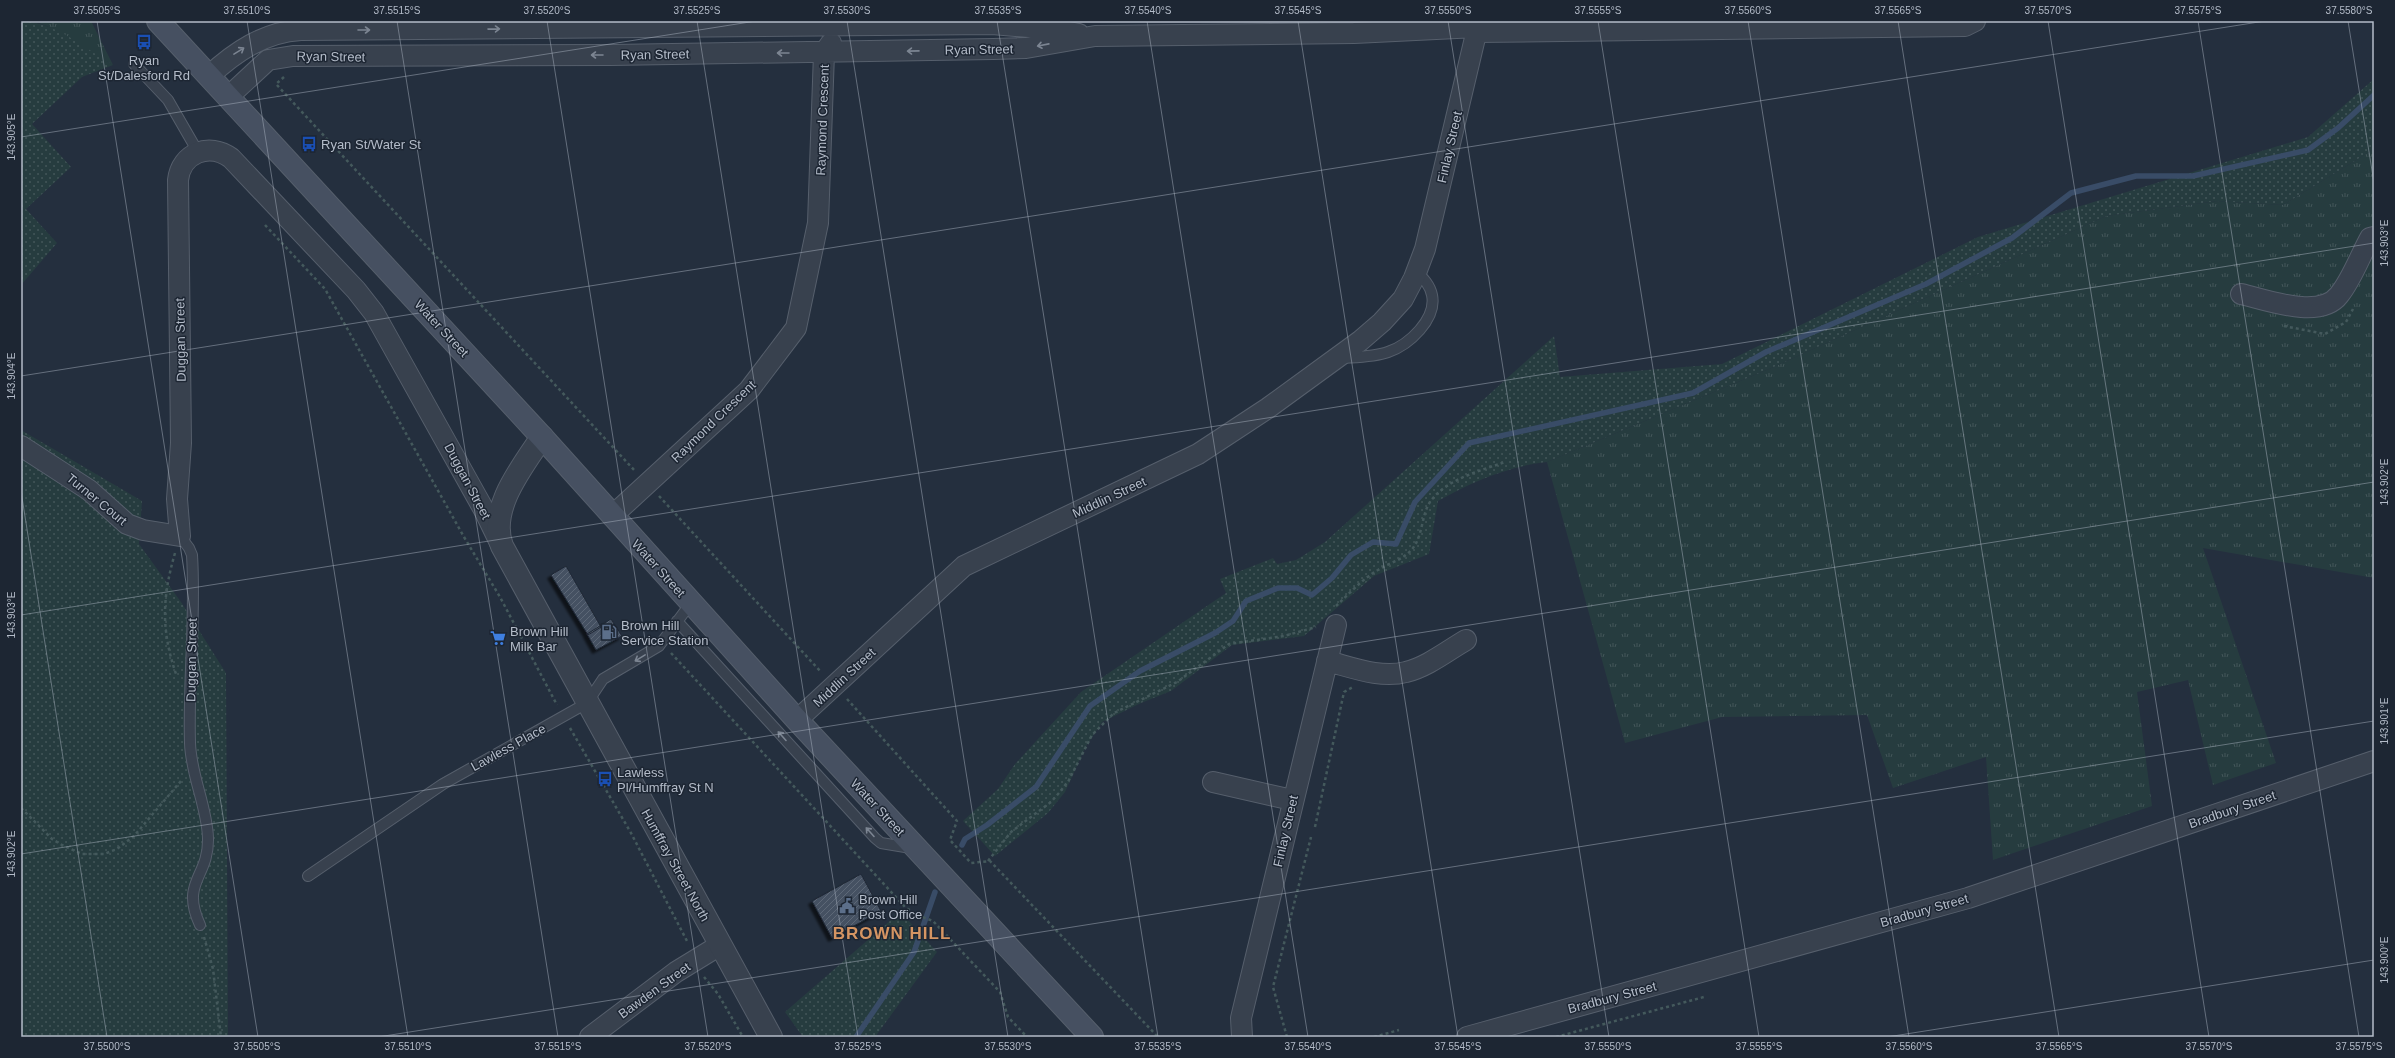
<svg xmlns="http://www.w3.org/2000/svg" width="2395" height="1058" viewBox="0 0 2395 1058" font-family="Helvetica,sans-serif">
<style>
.grass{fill:url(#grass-tufts)}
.park{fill:url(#park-dots)}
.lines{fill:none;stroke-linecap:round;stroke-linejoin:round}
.stream{stroke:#394c67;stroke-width:5.5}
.building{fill:url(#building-hatch);stroke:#1f2835;filter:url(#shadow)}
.service-casing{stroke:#565f6c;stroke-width:12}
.minor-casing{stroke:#565f6c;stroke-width:22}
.tertiary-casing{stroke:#565f6c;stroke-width:24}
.secondary-casing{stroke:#565f6c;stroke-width:24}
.path{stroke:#44595c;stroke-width:2.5;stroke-dasharray:3 3;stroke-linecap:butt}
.service{stroke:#38414e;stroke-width:10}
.minor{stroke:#38414e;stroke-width:20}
.tertiary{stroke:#38414e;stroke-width:22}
.secondary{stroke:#465061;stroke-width:22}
.oneway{stroke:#7c8592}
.ticks{fill:none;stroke:#b4bcc9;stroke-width:1;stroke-opacity:0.45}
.labels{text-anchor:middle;stroke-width:3;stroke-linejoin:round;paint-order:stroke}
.street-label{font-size:13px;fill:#b4bcc9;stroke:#1d2633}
.poi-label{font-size:13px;fill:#b4bcc9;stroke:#1d2633;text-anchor:start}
.district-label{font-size:17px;font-weight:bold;letter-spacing:1px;fill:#d59563;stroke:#1d2633}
.neatline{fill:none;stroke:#b4bcc9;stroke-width:1.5}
.ticks-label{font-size:10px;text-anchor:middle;fill:#b4bcc9}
</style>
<defs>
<pattern id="grass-tufts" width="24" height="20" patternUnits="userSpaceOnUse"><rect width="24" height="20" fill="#263c3f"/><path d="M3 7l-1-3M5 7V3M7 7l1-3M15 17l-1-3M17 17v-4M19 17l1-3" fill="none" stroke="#435659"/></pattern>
<pattern id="park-dots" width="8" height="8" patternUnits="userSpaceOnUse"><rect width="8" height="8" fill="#263c3f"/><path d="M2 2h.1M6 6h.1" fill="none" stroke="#435659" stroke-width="1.8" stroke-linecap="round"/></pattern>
<pattern id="building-hatch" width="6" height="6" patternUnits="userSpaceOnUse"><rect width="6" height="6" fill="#455162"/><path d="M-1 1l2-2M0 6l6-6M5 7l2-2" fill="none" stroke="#5d6877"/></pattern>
<filter id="shadow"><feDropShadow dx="-3.5" dy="3.5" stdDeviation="1" flood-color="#0009"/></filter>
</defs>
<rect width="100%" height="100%" fill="#242f3e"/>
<path class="grass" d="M34,21H91L113,65L49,27Z
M2374,149V578L2203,548L2276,763L2213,785L2188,680L2137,692L2152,806L1993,860L1986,757L1893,788L1867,715L1722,717L1625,743L1547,462L1776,366L2106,216L2217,201L2283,205Z"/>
<path class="park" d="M21,21C54,21 86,49 113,65L82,77L32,124L71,167L26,209L57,243L21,285Z
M2374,79V149L2283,205L2217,201L2106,216L1776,366L1547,462C1509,466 1471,482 1438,501L1429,554L1374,576L1304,636L1232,645L1171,691L1141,703L1102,722L1085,748L1065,792L1048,813L995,856L963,821L998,789L1015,764L1081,692L1226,593L1220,579L1273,558L1277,564L1296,560L1325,542L1554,336L1560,377L1722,364L1978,237L2308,137Z
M21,430L142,501L139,544L181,602L226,673L228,1037H21Z
M898,909L937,952L875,1037H803L785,1012L892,919Z"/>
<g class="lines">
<path class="stream" d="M962,845L965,839L987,825L1036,787L1090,706L1140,671L1215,633L1233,621L1246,601L1278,588H1297L1312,595L1332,578L1351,555L1373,542L1396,544L1415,502L1469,443L1693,393L1766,352L1926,284L2012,238L2071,193L2136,176H2193L2308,150L2338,128L2374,95
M856,1037L914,952L935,892"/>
</g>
<path class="building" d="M566,566L601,627L588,635L551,575Z
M611,619L622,636L596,650L587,634Z
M861,874L881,911L832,938L812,901Z"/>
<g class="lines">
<defs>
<path id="service" d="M134,64L168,100L198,152
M1342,358C1357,357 1374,357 1388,352C1409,345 1437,319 1432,295C1430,285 1423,278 1417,272
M180,536L189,548L192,555C196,618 188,681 190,743C191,776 207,806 208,838C209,878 180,881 200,925
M677,621L875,838L881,843L911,848
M308,876L443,784L587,703L603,679L659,646L691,603"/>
<path id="minor" d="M1476,32L1965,26L1975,21
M209,76C235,52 264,32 301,30L992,24L1054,29L1079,34
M228,97L268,60L293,56L611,55L993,49L1026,48L1095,36L1354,33L1477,27
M2241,294C2267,300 2320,320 2339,295C2352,279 2360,256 2370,238L2374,237
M21,446L89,490L127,524L143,530L180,536L177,499L181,443L178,180C181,153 209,142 231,158L356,290L374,313L484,510L500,543
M612,516L749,390L796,328L818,223L824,53L831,43
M1327,661C1351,667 1381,679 1406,672C1427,667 1447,651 1466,640
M797,720L964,566L1198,454L1268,408L1360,341L1382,322L1403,299L1414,278L1425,249L1479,21
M1213,782L1292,800
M590,1037L676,972L720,945
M1242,1037L1241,1018L1336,625
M1467,1037L1968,898L2374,761"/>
<path id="tertiary" d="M542,437C522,467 488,509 502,546L771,1037"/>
<path id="secondary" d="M158,21L542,437L797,720L1092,1037"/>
</defs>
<use href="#service" class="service-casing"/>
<use href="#minor" class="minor-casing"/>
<use href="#tertiary" class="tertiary-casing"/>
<use href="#secondary" class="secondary-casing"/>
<path class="path" d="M284,77L276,84L635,471
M265,225L325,289L464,537L500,597L557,705
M2284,326L2325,334L2346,322L2353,309
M659,496L821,672
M175,553C162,598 161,630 176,674
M1336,606C1349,594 1362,579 1378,570C1387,564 1399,561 1407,554C1424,541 1420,517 1430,502C1446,479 1480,471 1505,462
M671,653L905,907L917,915L933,921L1000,992L1008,1017L1027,1037
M847,699L957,821L950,840L971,863L990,861L1158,1037
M570,728L631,833L688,943
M21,808L52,839L62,845L82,854H104L117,849L134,836L181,781
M1315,827L1344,692L1353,687
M988,861L1011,832L1051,802L1059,793L1069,780L1092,735L1114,713L1177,682L1229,644L1284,636L1316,627
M204,937L213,969L221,1037
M704,977L718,994L743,1037
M1287,1037L1273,987L1311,837
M1374,1037L1399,1030
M1556,1037L1704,997"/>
<use href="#service" class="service"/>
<use href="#minor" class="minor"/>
<use href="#tertiary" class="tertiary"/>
<use href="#secondary" class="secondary"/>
</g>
<defs><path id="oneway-shaft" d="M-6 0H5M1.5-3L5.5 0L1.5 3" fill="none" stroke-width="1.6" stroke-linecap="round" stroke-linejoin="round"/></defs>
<g class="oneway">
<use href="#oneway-shaft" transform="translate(494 29) rotate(-1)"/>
<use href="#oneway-shaft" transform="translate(364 30)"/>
<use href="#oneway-shaft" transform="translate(1043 45) rotate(169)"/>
<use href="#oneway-shaft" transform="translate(239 51) rotate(-32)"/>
<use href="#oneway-shaft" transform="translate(913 51) rotate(179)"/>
<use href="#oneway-shaft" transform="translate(783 53) rotate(180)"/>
<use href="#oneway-shaft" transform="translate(597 55) rotate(180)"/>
<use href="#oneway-shaft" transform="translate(640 658) rotate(149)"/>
<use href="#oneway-shaft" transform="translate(782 736) rotate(-132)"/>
<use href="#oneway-shaft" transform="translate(870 832) rotate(-132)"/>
</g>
<path class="ticks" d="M97,21L258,1037M247,21L408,1037M397,21L558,1037M547,21L708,1037M697,21L858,1037M847,21L1008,1037M997,21L1158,1037M1147,21L1308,1037M1298,21L1458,1037M1448,21L1609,1037M1598,21L1759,1037M1748,21L1909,1037M1898,21L2059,1037M2048,21L2209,1037M2198,21L2359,1037M2348,21L2374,183M21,137L756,21M21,376L2265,21M21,491L107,1037M21,615L2374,243M21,854L2374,482M378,1037L2374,721M1887,1037L2374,960"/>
<defs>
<symbol id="bus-bare" viewBox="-9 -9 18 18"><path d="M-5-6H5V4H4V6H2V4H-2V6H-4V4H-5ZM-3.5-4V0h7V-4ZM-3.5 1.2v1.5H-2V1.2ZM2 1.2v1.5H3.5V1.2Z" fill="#1a4fb4" stroke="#1d2633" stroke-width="2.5" paint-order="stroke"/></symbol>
<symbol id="fuel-bare" viewBox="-9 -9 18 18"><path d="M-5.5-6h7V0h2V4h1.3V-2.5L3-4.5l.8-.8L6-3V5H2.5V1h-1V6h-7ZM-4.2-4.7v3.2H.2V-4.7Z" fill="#5c6f8a" stroke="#1d2633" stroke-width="2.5" paint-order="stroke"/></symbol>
<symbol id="supermarket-bare" viewBox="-9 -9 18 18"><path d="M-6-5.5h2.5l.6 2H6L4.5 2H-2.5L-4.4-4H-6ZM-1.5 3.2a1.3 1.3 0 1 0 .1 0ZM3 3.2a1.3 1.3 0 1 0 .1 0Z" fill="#3f7fe0" stroke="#1d2633" stroke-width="2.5" paint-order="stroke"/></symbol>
<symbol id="civic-bare" viewBox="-9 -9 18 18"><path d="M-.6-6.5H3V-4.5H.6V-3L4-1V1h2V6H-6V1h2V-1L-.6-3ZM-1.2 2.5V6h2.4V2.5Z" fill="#5c6f8a" stroke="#1d2633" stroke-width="2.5" paint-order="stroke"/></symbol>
</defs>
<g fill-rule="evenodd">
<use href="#bus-bare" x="133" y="31" width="22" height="22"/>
<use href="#bus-bare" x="298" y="133" width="22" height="22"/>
<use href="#fuel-bare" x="598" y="621" width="22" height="22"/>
<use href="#supermarket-bare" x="487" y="627" width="22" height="22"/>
<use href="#bus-bare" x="594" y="768" width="22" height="22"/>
<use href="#civic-bare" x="836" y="895" width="22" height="22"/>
</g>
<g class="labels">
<g class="street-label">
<text transform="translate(979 49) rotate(-1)" y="5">Ryan Street</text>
<text transform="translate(655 54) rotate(-1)" y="5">Ryan Street</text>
<text transform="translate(331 56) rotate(1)" y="5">Ryan Street</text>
<text transform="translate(822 120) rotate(-88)" y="5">Raymond Crescent</text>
<text transform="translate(1449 147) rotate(-77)" y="5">Finlay Street</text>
<text transform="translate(442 328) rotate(47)" y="5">Water Street</text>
<text transform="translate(180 340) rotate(-91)" y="5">Duggan Street</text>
<text transform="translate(713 421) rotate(-44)" y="5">Raymond Crescent</text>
<text transform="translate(468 481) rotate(62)" y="5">Duggan Street</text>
<text transform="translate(1109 497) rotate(-25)" y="5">Middlin Street</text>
<text transform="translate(97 499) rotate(39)" y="5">Turner Court</text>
<text transform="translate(659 568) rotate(48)" y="5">Water Street</text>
<text transform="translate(191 660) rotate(-89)" y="5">Duggan Street</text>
<text transform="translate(844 677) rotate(-43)" y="5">Middlin Street</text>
<text transform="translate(508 747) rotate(-29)" y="5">Lawless Place</text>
<text transform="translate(878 807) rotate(47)" y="5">Water Street</text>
<text transform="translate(2232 809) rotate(-19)" y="5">Bradbury Street</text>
<text transform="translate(1285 831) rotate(-77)" y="5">Finlay Street</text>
<text transform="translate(676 865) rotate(61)" y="5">Humffray Street North</text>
<text transform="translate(1924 910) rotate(-16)" y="5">Bradbury Street</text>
<text transform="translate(654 990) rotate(-36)" y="5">Bawden Street</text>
<text transform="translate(1612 997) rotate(-15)" y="5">Bradbury Street</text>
</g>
<g class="poi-label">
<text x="144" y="65" text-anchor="middle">Ryan<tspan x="144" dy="15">St/Dalesford Rd</tspan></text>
<text x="321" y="149">Ryan St/Water St</text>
<text x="621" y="630">Brown Hill<tspan x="621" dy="15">Service Station</tspan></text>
<text x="510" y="636">Brown Hill<tspan x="510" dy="15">Milk Bar</tspan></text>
<text x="617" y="777">Lawless<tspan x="617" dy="15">Pl/Humffray St N</tspan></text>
<text x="859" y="904">Brown Hill<tspan x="859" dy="15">Post Office</tspan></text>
</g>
<g class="district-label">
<text x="892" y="939">BROWN HILL</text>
</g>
</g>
<rect width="2395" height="1058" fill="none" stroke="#1d2633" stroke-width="44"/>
<rect x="22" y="22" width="2351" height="1014" class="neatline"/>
<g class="ticks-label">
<text x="97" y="14">37.5505°S</text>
<text x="247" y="14">37.5510°S</text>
<text x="397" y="14">37.5515°S</text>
<text x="547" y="14">37.5520°S</text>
<text x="697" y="14">37.5525°S</text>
<text x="847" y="14">37.5530°S</text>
<text x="998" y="14">37.5535°S</text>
<text x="1148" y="14">37.5540°S</text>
<text x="1298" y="14">37.5545°S</text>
<text x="1448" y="14">37.5550°S</text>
<text x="1598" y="14">37.5555°S</text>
<text x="1748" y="14">37.5560°S</text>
<text x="1898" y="14">37.5565°S</text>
<text x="2048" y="14">37.5570°S</text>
<text x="2198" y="14">37.5575°S</text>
<text x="2349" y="14">37.5580°S</text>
<text transform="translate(11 137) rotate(-90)" y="4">143.905°E</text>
<text transform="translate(2384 243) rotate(-90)" y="4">143.903°E</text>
<text transform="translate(11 376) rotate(-90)" y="4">143.904°E</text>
<text transform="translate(2384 482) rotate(-90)" y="4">143.902°E</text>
<text transform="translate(11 615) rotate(-90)" y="4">143.903°E</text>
<text transform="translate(2384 721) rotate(-90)" y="4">143.901°E</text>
<text transform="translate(11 854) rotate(-90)" y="4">143.902°E</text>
<text transform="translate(2384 960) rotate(-90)" y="4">143.900°E</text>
<text x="107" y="1050">37.5500°S</text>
<text x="257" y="1050">37.5505°S</text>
<text x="408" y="1050">37.5510°S</text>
<text x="558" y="1050">37.5515°S</text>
<text x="708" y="1050">37.5520°S</text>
<text x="858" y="1050">37.5525°S</text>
<text x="1008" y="1050">37.5530°S</text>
<text x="1158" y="1050">37.5535°S</text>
<text x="1308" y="1050">37.5540°S</text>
<text x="1458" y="1050">37.5545°S</text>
<text x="1608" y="1050">37.5550°S</text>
<text x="1759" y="1050">37.5555°S</text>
<text x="1909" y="1050">37.5560°S</text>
<text x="2059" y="1050">37.5565°S</text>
<text x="2209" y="1050">37.5570°S</text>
<text x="2359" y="1050">37.5575°S</text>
</g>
</svg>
